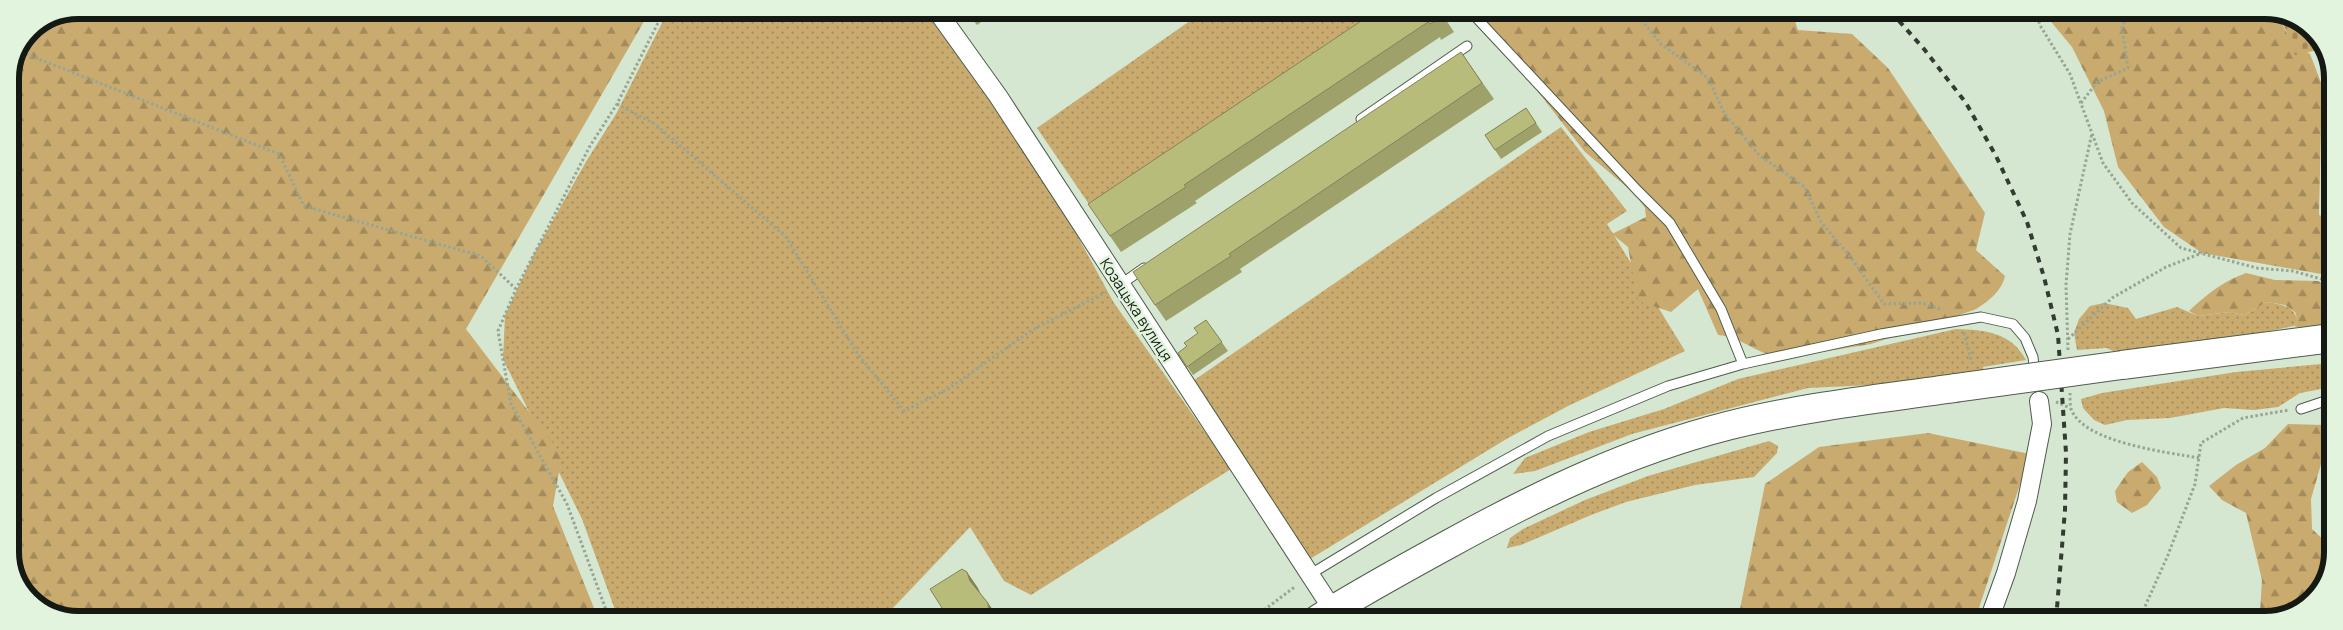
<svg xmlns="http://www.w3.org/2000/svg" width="2343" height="630" viewBox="0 0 2343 630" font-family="Manrope,sans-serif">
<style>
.green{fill:url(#green-dots)}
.forest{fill:url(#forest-firs)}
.cemetery{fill:url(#cemetery-stones)}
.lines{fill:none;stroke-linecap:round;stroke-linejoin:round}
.service-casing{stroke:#4e5c4b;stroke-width:11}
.minor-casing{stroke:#4e5c4b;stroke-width:20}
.primary-casing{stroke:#4e5c4b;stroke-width:30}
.path{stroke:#97a594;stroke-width:3;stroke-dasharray:2.5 2.5;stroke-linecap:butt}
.service{stroke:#fff;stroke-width:9}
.minor{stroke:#fff;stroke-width:18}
.primary{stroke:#fff;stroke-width:28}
.rail{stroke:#333b32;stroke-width:4;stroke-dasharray:6 6;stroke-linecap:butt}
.primary-bridge-casing{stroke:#4e5c4b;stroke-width:30;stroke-linecap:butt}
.primary-bridge{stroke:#fff;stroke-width:28}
.wall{fill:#9ea26a}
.shaded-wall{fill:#818456}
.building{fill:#b8bc7b;stroke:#818456}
.labels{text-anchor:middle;stroke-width:5;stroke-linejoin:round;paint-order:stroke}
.street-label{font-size:15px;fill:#141a13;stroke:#e2f3de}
.rim{fill:none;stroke:#141a13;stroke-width:6}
</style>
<defs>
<pattern id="green-dots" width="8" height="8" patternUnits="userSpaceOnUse" patternTransform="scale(1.25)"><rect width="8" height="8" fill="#caab6f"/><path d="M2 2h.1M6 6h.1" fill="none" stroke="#a38a5a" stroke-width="1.8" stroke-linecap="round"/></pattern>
<pattern id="forest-firs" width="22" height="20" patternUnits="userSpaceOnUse" patternTransform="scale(1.25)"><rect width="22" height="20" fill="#caab6f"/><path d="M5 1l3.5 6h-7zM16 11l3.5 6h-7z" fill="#a38a5a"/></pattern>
<pattern id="cemetery-stones" width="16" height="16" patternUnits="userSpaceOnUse" patternTransform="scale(1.25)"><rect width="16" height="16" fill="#caab6f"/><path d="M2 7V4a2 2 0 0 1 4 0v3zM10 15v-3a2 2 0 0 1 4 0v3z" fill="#a38a5a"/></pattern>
</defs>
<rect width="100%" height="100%" fill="#d5e6d1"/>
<path class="green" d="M668,11H930L1041,169L1114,303L1231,469L1031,595L1004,581L970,527L892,609L877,619L618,618L582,519L503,359L505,315L534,254L587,160L616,114Z
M1204,11H1382L1093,210L1037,128Z
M1561,127L1627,211L1607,224L1685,351L1568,406L1508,438L1310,559L1190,383Z
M2267,302C2282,305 2293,305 2298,321L2294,326L2214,342L2113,351L2107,348L2077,350L2074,333L2079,319L2090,306L2104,303L2128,308L2136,319L2177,307L2198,316L2229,312L2244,315Z
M1956,329C1985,330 2011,332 2026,360L1983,367L1984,371L1872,385L1808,388L1632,434L1535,471L1513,474L1525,458L1589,432L1664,409L1738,379Z
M2332,363V387L2300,393L2278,407L2254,410L2224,408L2170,418L2127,420L2105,425L2094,420L2083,408L2081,399L2102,393L2236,372Z
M1769,441L1778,446L1777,453L1754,477L1695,485L1626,502L1591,515L1521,545L1507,548L1510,538L1523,529L1585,500L1648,476Z"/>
<path class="forest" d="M78,10L650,11L466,329L562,455L553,506L598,618H61L27,597L10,557V78L30,30Z
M1475,11L1792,12L1798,30L1852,34L1888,68L1985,213L1976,250L2005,276C2002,291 1987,303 1974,310L1871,344L1785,358C1759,357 1744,337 1718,335L1698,289L1671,312L1641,302L1637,297L1628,247L1612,234L1646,217L1645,208L1635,194L1585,152Z
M2043,12H2276L2291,41L2310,54L2322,85L2319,215L2332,220V276L2202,253L2164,227L2118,167L2104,111L2072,47Z
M2246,273L2275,280L2318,281L2330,287C2334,303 2332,315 2321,327L2303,329L2294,326L2298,321L2295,312L2285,305L2267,302L2244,315L2229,312L2198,316L2189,311C2207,294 2222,282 2246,273Z
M2288,424L2324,425L2323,457L2311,499L2312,529L2331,547V569L2307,606L2264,620L2260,612L2262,580L2246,513L2222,500L2209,486L2236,465L2265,448Z
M1928,433L2030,454L1975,620L1738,619L1765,484L1819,447Z
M2142,462L2157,477L2161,488L2147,505L2132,513L2117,502L2115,491L2128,472Z"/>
<path class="cemetery" d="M2279,12H2282L2316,33L2323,49L2295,55Z"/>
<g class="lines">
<defs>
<path id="service" d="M1470,11L1638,191L1670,223L1721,309L1743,364
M1361,119L1467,46
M1120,285L1144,268
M2301,409L2331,399
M1309,575L1436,498L1548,436L1668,386L1743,364L1881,334L1981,317L2013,324L2025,338L2033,357L2035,375"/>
<path id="minor" d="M937,11L998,96L1333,610
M1989,620L2006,573L2027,501L2042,424L2039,401"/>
<path id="primary" d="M2122,365L2332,338
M1318,619C1361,592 1405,568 1449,544C1538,495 1629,451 1727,426C1802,407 1879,399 1955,388"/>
</defs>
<use href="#service" class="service-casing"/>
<use href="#minor" class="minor-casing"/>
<use href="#primary" class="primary-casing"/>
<path class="path" d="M1635,12L1661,44L1708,78L1724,113L1759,155L1805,187L1821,222L1849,255L1884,304L1922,303L1940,309
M2035,12L2041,27L2070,74L2103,163L2132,203L2181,248L2257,268L2293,271L2332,282
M21,52L279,154L304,206L481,256L516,289
M2081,103L2097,82L2128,68L2122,27L2128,12
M617,104L655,124L786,237L857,353L904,411L948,389L1032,330L1106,292
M1964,333L1972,363
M2068,339L2112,298L2166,267L2202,253
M2068,350L2066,285L2070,234L2092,133
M2070,393C2070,398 2070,405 2071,409C2084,443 2167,452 2199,458
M2056,402L2070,408
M609,618L567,504L511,404L498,331L516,289L590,146L617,104L664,11
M1252,619L1296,586
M2139,620L2168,555L2195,484L2201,443L2243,418L2289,410"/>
<use href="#service" class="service"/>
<use href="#minor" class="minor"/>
<use href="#primary" class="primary"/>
<path class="rail" d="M1891,12L1924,49L1966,103L1996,156L2027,222L2044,277L2058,335L2066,453L2065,510L2056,620"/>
<defs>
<path id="primary-bridge" d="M1955,388L2122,365"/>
</defs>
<use href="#primary-bridge" class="primary-bridge-casing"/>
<use href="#primary-bridge" class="primary-bridge"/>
</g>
<path class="wall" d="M966,11H996L977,25Z
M1376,11H1440L1454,32L1441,40L1440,37L1195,201L1197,203L1121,252L1110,236Z
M1461,52L1494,99L1240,269L1242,272L1166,321L1155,305Z
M1526,108L1542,132L1501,159L1485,135Z
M1206,320L1228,351L1193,375L1178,353L1187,346L1198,333Z"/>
<path class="shaded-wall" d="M967,572L978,588L982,597L970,581Z
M988,603L999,618L989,619Z"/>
<path class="building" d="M966,11H974L969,14Z
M1376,11H1440L1443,16L1430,24L1428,22L1184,185L1186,187L1110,236L1088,204Z
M1461,52L1482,83L1229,254L1231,256L1155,305L1133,272Z
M1526,108L1536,123L1495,150L1485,135Z
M1206,320L1222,342L1187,367L1178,353L1187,346L1184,343L1198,333L1194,328Z
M962,569L967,572L970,581L988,603L989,619H949L930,589Z"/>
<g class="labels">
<g class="street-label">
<text transform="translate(1136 310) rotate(57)" y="5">Козацька вулиця</text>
</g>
</g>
<path d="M0 0H2343V630H0ZM78 19H2265A59 59 0 0 1 2324 78V552A59 59 0 0 1 2265 611H78A59 59 0 0 1 19 552V78A59 59 0 0 1 78 19Z" fill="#e2f3de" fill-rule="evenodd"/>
<path class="rim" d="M78 19H2265A59 59 0 0 1 2324 78V552A59 59 0 0 1 2265 611H78A59 59 0 0 1 19 552V78A59 59 0 0 1 78 19Z"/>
</svg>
